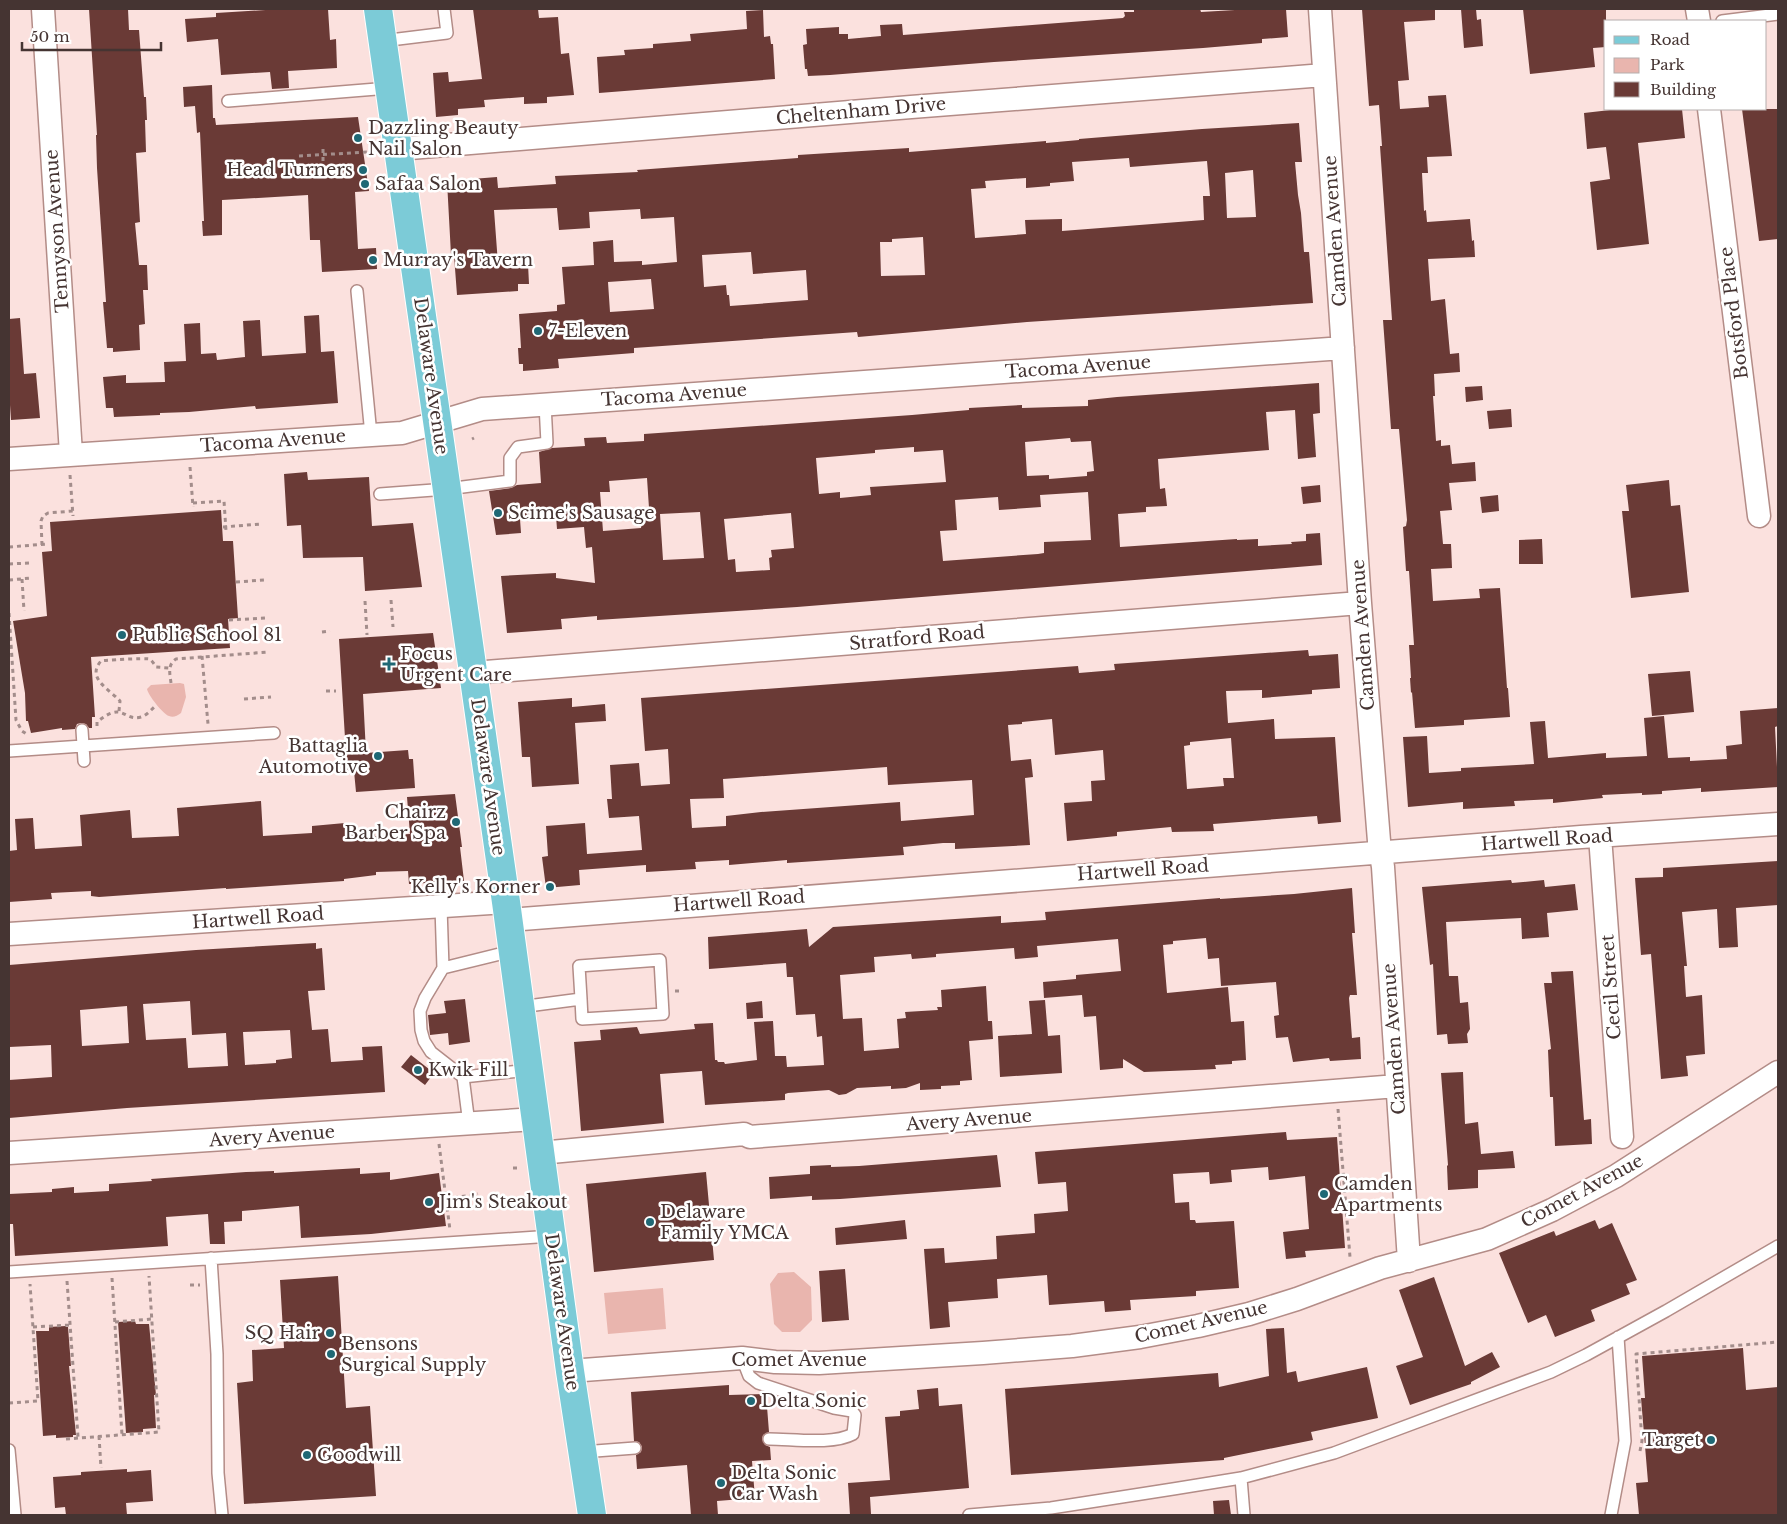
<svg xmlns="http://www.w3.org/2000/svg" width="1787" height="1524" viewBox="0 0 1787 1524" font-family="'Libre Baskerville',serif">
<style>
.green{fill:#e9b5ae}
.building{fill:#6a3a36;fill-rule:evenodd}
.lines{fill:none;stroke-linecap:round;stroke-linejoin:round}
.service-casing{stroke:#b38c87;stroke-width:14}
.minor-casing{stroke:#b38c87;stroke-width:25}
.primary-casing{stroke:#fff;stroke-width:30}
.path{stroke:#a38d8b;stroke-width:3;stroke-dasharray:4 4;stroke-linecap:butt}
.service{stroke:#fff;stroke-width:11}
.minor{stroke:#fff;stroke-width:22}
.primary{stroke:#7ccbd7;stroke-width:28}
.poi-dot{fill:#1f6875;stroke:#fff;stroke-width:2}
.labels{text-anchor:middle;stroke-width:5;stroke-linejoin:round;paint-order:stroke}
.street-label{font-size:18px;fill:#453432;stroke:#fff}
.poi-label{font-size:18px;fill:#453432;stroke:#fff;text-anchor:start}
</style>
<rect width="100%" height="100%" fill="#fbe1de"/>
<path class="green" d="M180,683L184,684L186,697L181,713C177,716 173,718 169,716C163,714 148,695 147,689L151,685Z
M794,1272L811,1287L812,1320L800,1332H782L774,1324L770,1284L778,1273Z
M663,1288L666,1329L608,1334L604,1293Z"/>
<path class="building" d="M89,9H128L129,30H139L144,97H146L147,120H145L146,152L136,153L140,222L135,223L139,265H147L148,290H143L145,324L139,325L140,350L113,352V348H107L103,302H106L103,258L97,168L96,135H97Z
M281,9H328L330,40L336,39L337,68L288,71L289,88L272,89L270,72L221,75L218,39L187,42L185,19L216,17V13Z
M473,9H538L539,18L558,17L561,54L569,53L574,95L547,97V103L524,104V97L484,100L485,107L458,109V115L436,117L433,73L448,72L449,82L482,79Z
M1134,9H1200L1201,12L1252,9H1286L1288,37L1262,39V43L1203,48L994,62L830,75L808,76L807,69H805L803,45L807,44L806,29L839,27V34H848V39L881,36L880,25L902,24L903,35L1123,18L1125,16L1124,12H1134Z
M1362,9H1435V20L1404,22L1409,80L1398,81L1400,109L1429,107L1428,96L1446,95L1452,156L1427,157L1428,173H1422L1424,211L1426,210L1427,222L1470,219L1472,241L1474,240L1475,257L1428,259L1431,301L1445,299L1450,354L1459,353L1460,372L1434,374L1435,396H1433L1436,441L1441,440V446L1450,445L1452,464L1475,462L1476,481L1449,483L1452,510L1440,511L1443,544H1451L1452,568L1431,569L1433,601L1480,598L1479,589L1500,588L1507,688H1508L1510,717L1464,720V725L1415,728L1412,692L1411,693L1410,678H1411L1409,645H1414L1409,571H1406L1403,527L1406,526L1407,520L1399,429H1391L1383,320H1392L1380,146H1382L1379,105L1369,106Z
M1461,9H1476L1477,20L1481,19L1483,46L1464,48Z
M1523,9H1606V47L1593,48L1595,67L1530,74Z
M763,10L764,37L770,36L771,44H773L775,79L599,93L597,57L625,55L624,50L653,48V44L691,41L690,34L747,29L746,11Z
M212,85L213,118H215L216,125L358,117L369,191L355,192L358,249L376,248L377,269L322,272L320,240H310L308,195L222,200V235L203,236L202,221H204L200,132L197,133L195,106L184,107L183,87Z
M1619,109H1682L1685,138L1638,143L1649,244L1597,250L1590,182L1610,179L1606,147L1587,149L1584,113Z
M1742,109H1778V239L1759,241Z
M1299,123L1302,162H1295L1298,195L1301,213L1304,252H1309L1313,303L1027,322L858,337L857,332L634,348V353L558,359L559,368L523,371V364H519L518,348H521L519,314L557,311V305L565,304L562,267L594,265L593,242L613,240L614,262L642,261V265L677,262L674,217L641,219L640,209L589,212L590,228L559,230L557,208L494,210L498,264L516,262V265L528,264L529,284H518V291L457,295L454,255H451L447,181L497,177L498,188L556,184L555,176L638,172L637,170L798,158V155L909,148V152L1046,141V143L1079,140V139L1202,129ZM1129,158L1130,167L1207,161L1210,196H1203L1204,220L1062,231V219L1025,220L1026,234L975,238L971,189L986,188L985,181L1026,178V188L1050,186V183L1074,181L1072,162ZM1253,170L1256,217L1227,218L1225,173ZM923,237L925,275L881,276L880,242H892V239ZM751,252L753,274L806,270L808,300L730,306L729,295H727L726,285L704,287L702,255ZM651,279L654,309L610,312L608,282Z
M319,315L321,352L334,351L338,403L256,409L255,406L189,412L160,413V415L114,417L113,408H106L103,377L126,375V383L165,382L164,362L186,361L184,324L200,323L201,354L216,353L217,360L245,357L243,321L260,320L262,356L306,353L304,316Z
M20,318L24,374L36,373L40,418L11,420L9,390V319Z
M1319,383L1320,413L1313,414L1316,457L1298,459L1295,410L1266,412L1269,450L1158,459L1160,489L1165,488L1167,506L1146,507V512L1118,514L1120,547L1237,539V540L1258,539V546L1292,544L1291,542L1306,541V534L1320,533L1322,565L797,607L597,620V616L561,619L562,629L507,633L501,576L556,573V578L595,583L592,547L586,548L584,527L557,529L556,516L520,519L521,533L496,535L489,491L511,488L517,485L541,483L539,452L552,448L585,446L584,438L606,437L607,443L644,441V434L912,415L969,410V408L1022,405V408L1088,406V400L1117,397ZM1070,438L1071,442L1091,441L1094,471L1087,472V476L1049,479V475L1027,476L1025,442ZM914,447V452L943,450L946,482L870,487L871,495L840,498V492L819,494L816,458L875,453V450ZM647,478L649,508L643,509L641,528L603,531L600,492H610L609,481ZM1088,492L1091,540L1044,542V553L1038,554L943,561L940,531L957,530L955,500L998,497L999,510L1041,507L1040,495ZM700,512L704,558L663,560L660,514ZM791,513L794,548L771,550L772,557L769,558L770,570L736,572L735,559L728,560L724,519Z
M1482,386L1483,400L1466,402L1465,387Z
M1511,409L1512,427L1489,429L1487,411Z
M307,472L308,480L369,477L372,526L413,523L422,587L365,591L363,557L303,558L301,525L287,526L284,474Z
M1669,480L1671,506L1680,505L1689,592L1631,598L1622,511H1629L1626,485Z
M1320,485L1321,502L1303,504L1301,487Z
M1498,495L1499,511L1482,513L1480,497Z
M221,510L223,541H233L238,618L228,619L230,648L91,657L95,717H92V728H89L86,724L81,723L77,724L75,729L62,730V728L31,733L28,721H26L25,693L13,621L47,616L42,552L52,551L50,522Z
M1542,539L1543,564H1519V540Z
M433,633L441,688L363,694L366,753L408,750L409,759H413L415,788L356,792L354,771H347L339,639Z
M1308,650L1309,656L1338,654L1340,688L1312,690V694L1262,698V690L1226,691L1228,723L1274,719L1275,739L1335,737L1341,822L1318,824L1317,816L1213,824L1214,831L1172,832L1171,827L1117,832V836L1067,841L1064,803L1092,801L1091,781L1105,780L1103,750L1055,755L1052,719L1022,722V724L1008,725L1011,761L1031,759L1033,777L1025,778L1030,845L955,849V843H943L903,847L904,855L787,863V860L729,865V860L695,862L696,869L646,872V865L579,870L580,885L546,888L542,857L548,856L546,826L585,823L587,854L642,850L639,816L609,818L607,799H612L610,765L639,763L641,786L670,784L668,749L645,751L641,698L1078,666L1079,673L1115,670L1114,664ZM1231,738L1234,778H1223L1224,786L1187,789L1184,746L1190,745V742ZM887,767L888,785L972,780L974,815L901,821L900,802L761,812L726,816V826L692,828L690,799L724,798L723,779Z
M1690,671L1694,712L1652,716L1648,674Z
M572,698V707L605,704L606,721L575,723L579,784L532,787L530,757H522L518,702Z
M1778,708V726L1775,727L1778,787L1701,792V788L1662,791V794L1642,795V793L1602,795L1603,798L1553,803V799L1514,801L1515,806L1463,809V802L1408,807L1403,737L1427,736L1429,773L1461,771V768L1534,764L1530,722L1545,721L1548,758L1606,753V758L1647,756L1644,718L1664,716L1668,758L1690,757V761L1727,759L1726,746L1742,744L1740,711Z
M455,794L462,847H460L464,881L409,884L408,871L376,872V875L344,879V881L256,887L226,889V888L99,897L91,896V891L51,893L52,899L9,902V851L17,850L15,819L33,818L35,849L82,846L80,815L130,810L132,838L179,836L177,808L261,801L263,836L312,833V826L345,823V829L375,828V836L410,834L407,797Z
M1778,861V905L1736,908L1738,947L1719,948L1717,909L1682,912L1687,966H1684L1686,997L1702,995L1705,1054L1686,1056L1688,1076L1661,1079L1651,954L1641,955L1635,878L1663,877V868Z
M1511,880L1512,883L1544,880L1545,887L1575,884L1578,910L1547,913L1549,937L1522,939L1521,918L1446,922L1449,976H1458L1460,1003L1468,1002L1470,1029L1467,1034L1468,1043L1448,1044L1447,1034L1437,1035L1433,964L1430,965L1422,887Z
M1352,888L1355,933H1352L1357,995H1350L1349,998L1352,1038L1360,1037L1361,1059L1330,1061L1329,1058L1293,1062L1288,1037L1276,1038L1274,1016L1279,1015L1276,982L1221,986L1219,958L1208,959L1206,938L1173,941V944L1163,945L1167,993L1228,987L1231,1022L1244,1021L1246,1060L1232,1061V1064L1215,1065L1216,1069L1195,1070L1144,1072L1123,1059V1068L1100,1070L1096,1016L1084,1017L1082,995L1044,998L1043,982L1076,979V975L1121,971L1118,939L1037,946L1038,957L1015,959L1014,948L936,954V957L912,959L911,954L874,957L875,972L840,975L843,1019L862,1018L864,1051L899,1048L897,1019L906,1018L905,1012L938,1010L937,1007H942L941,990L986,986L988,1021H992L993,1039L969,1041L972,1080L960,1081V1085L941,1086V1089L920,1090V1083L906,1088L891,1089V1086L857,1088L846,1094L839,1095L829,1090L788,1093L785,1094V1100L705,1105L702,1071L660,1074L664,1123L581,1131L574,1042L601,1040L600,1030L637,1027L640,1034L695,1029L694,1024L713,1023L715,1060H717L718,1062H724L725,1064L757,1060L754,1022L773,1021L775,1056H786L787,1067L824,1065L822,1036L817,1037L815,1014L796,1015L793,977H787L786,963L709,969L708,937L807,929L809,947L833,927L1001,916V923L1046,920L1045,912L1220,898V899L1294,894Z
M316,943V949L322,948L325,990L308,991L312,1030L328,1029L331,1062L363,1060L362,1047L382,1046L385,1092L127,1108L9,1118V1080L52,1077L51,1045L9,1047V965L196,950ZM190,1001L192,1035L226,1033L228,1066L188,1068L186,1038L146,1040L143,1004ZM127,1006L129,1043L82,1046L80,1010ZM290,1030L292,1058L276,1060V1063L245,1065L243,1032Z
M1573,971L1584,1120L1591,1119L1592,1144L1555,1146L1553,1097H1550L1548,1050L1551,1049L1544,983H1552L1551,972Z
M465,999L470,1042L449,1045L448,1033L430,1035L428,1015L446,1013L444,1001Z
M1045,1000L1048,1036L1060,1035L1062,1073L1000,1077L998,1036L1032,1034L1029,1001Z
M762,1001L763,1018L747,1019L746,1003Z
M411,1055L434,1073L425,1085L401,1067Z
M1463,1072L1465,1124L1478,1122L1481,1154L1513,1151L1515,1168L1478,1170V1188L1448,1190L1447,1166L1448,1165L1441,1073Z
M1286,1132L1287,1140L1337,1137L1345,1248L1305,1251L1306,1257L1286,1259L1283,1232L1309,1229L1305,1176L1269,1180L1268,1167L1231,1170L1232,1182L1210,1184L1209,1172L1173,1174L1175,1203L1189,1202L1190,1220H1195L1196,1223L1234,1221L1239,1288L1196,1291V1296L1130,1300L1131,1310L1105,1312L1104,1301L1049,1305L1047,1275L997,1279L998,1298L948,1302L950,1327L930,1329L924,1249L944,1248L945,1263L997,1259L996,1236L1035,1233L1034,1214L1068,1211L1066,1182L1038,1184L1035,1152Z
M997,1155L1001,1187L840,1199L812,1200V1196L770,1199L769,1177L810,1174V1166L831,1165V1167L859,1166Z
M360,1168V1174L390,1172V1180L439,1173L446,1226L371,1234L301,1238L299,1206L242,1211V1221L224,1222L225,1244H210L208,1214L166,1217L168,1246L15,1256L13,1224H9V1194L52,1192V1189L74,1187V1193L109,1191V1184L152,1181L151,1179L246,1172L274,1171V1173Z
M706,1172L714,1260L594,1272L586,1184Z
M905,1220L907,1239L836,1245L835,1228Z
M1595,1220L1599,1229L1612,1223L1637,1280L1626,1284L1630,1294L1591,1310L1595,1321L1555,1337L1546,1315L1528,1323L1499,1253L1554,1231L1556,1236Z
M845,1269L849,1320L822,1322L819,1271Z
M338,1276L346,1408L370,1406L376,1496L244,1504L237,1383L253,1381L252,1350L284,1348L280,1280Z
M1434,1277L1465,1366L1492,1352L1500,1367L1471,1382V1384L1410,1405L1396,1366L1423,1357L1399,1290Z
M135,1321L136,1324H149L156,1395H154L156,1428L143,1429V1432L126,1433L118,1322Z
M66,1326V1327H68L71,1366H69L76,1435H73V1437L56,1438V1435L43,1436L36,1331H49V1327Z
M1284,1328L1287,1373L1296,1371L1298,1382L1367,1367L1378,1418L1311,1432L1313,1440L1224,1458V1460L1011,1475L1005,1389L1218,1373L1219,1387L1269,1376L1266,1329Z
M1743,1348L1746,1390L1778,1387V1515H1639L1636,1483L1648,1482L1641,1398H1645L1642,1356Z
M729,1385V1395L766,1394L769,1432L763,1435L762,1439L765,1445L770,1447L771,1460L752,1461L755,1498L717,1501L718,1515H691L687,1465L637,1469L636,1455L641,1452L642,1447L639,1442L634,1441L631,1392Z
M938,1388L939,1406L962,1404L969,1488L870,1497L871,1514L850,1515L848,1483L890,1480L885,1417L900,1416V1411L919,1409L917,1390Z
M127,1469V1472L151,1470L153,1501L126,1503L127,1515H66L65,1507L55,1508L53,1477L81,1475V1472Z
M1229,1500L1231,1515H1214L1213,1501Z"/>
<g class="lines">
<defs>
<path id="service" d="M1722,21L1778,14
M382,41L447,33L444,9
M228,101L389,88
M357,291L371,435
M380,494L447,489L510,481V458L518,447L547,443L545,404
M82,730L84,761
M9,751L274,733
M441,907L443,968L425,998L420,1011L421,1030L424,1041L431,1052L463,1077L469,1124
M443,968L512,951
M520,1007L581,999L582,1019L663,1014L660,960L579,966L581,999
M463,1077L529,1070
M211,1258L217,1354L218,1473L222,1515
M9,1272L552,1236
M742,1358L749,1376L758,1383L834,1408L852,1411L855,1415L853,1434C833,1445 793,1439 769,1439
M9,1450L15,1515
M582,1452L635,1448
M1241,1478L1244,1515
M969,1515L1051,1508L1173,1489L1241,1478L1334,1453L1551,1372L1586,1355L1666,1311L1778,1246
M1611,1515L1625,1441L1618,1337"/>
<path id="minor" d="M43,9L71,454
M1320,9L1360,603L1379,841L1383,867L1409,1261
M1697,9L1699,21
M1709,109L1759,516
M398,149L911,107L1324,75
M9,459L402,433L482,409L1343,348
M473,673L1360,603
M1600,836L1622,1137
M509,920L1581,837L1778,824
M9,934L506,902
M9,1153L536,1119
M540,1153L744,1134L750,1137L1397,1086
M570,1371L742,1358L775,1362L819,1363L983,1353L1072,1346L1140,1337L1198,1326L1249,1314L1297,1299L1380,1268L1487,1239L1552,1210L1616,1176L1778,1072"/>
<path id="primary" d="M378,9L506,902L570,1371L592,1515"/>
</defs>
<use href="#service" class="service-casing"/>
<use href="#minor" class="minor-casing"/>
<use href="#primary" class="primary-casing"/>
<path class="path" d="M323,149V161
M299,156L367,152
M472,439L474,438
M190,467L193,507
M70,475L73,516
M193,503L224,501L226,531
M223,527L261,524
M42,545L41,521L43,516L48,513L73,511
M9,547L47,544
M9,564L30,563
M22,579L24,611
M9,580L31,578
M236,582L264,580
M391,600L393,627
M365,601L367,635
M9,613L16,720L22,731L28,735
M229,620L267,618
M322,632L330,631
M202,656L208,724
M171,683C170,674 167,665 176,659L269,652
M326,691H336
M244,699L271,697
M119,711L120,701C109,689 86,678 101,661C103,660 146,658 149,659C152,660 154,664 156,667L169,668
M97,726V722C124,700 123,722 141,717C148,715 152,708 157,705
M675,991H682
M1338,1109L1350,1257
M439,1144L450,1230
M513,1168H518
M446,1199L478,1194
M112,1278L122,1435
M67,1281L78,1437
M190,1285H200
M115,1322L152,1319
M33,1327L70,1325
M9,1403L38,1401L30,1284
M99,1436L101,1468
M66,1439L159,1432L149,1276
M1640,1451L1642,1441L1636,1354L1778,1342"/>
<use href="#service" class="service"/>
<use href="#minor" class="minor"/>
<use href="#primary" class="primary"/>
</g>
<g class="poi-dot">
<circle cx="358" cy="138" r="5"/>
<circle cx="363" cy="170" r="5"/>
<circle cx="365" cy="184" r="5"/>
<circle cx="373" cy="260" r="5"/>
<circle cx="538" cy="331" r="5"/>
<circle cx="498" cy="513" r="5"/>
<circle cx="122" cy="635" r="5"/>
<path d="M386.5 656.5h5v5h5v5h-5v5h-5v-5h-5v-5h5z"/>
<circle cx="378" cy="756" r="5"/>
<circle cx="456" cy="822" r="5"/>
<circle cx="550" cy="887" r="5"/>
<circle cx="418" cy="1070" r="5"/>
<circle cx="1324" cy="1194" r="5"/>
<circle cx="429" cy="1202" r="5"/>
<circle cx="650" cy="1222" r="5"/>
<circle cx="330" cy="1333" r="5"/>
<circle cx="331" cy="1354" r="5"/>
<circle cx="751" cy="1401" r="5"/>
<circle cx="1711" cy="1440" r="5"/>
<circle cx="307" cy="1455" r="5"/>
<circle cx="721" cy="1483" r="5"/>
</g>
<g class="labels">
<g class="street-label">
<text transform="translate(861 111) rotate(-5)" y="6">Cheltenham Drive</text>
<text transform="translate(57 231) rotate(-94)" y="6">Tennyson Avenue</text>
<text transform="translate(1335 231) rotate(-94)" y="6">Camden Avenue</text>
<text transform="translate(1734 313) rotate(-97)" y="6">Botsford Place</text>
<text transform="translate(1078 367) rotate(-4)" y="6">Tacoma Avenue</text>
<text transform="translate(431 376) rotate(82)" y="6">Delaware Avenue</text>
<text transform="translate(674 395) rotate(-4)" y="6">Tacoma Avenue</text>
<text transform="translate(273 441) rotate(-4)" y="6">Tacoma Avenue</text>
<text transform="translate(1363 635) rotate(-94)" y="6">Camden Avenue</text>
<text transform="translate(917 638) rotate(-5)" y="6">Stratford Road</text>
<text transform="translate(488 777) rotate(82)" y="6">Delaware Avenue</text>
<text transform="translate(1547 840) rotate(-4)" y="6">Hartwell Road</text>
<text transform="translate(1143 870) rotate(-4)" y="6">Hartwell Road</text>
<text transform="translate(739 901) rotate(-4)" y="6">Hartwell Road</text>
<text transform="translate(258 918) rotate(-4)" y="6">Hartwell Road</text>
<text transform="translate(1611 987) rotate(-94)" y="6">Cecil Street</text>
<text transform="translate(1394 1039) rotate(-94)" y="6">Camden Avenue</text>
<text transform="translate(969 1120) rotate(-4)" y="6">Avery Avenue</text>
<text transform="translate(272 1136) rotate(-4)" y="6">Avery Avenue</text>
<text transform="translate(1582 1191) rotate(-28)" y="6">Comet Avenue</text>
<text transform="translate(562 1312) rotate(82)" y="6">Delaware Avenue</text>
<text transform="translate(1201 1322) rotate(-13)" y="6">Comet Avenue</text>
<text x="799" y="1366">Comet Avenue</text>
</g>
<g class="poi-label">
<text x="368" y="134">Dazzling Beauty<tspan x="368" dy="21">Nail Salon</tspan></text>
<text x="353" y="176" text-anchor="end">Head Turners</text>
<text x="375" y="190">Safaa Salon</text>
<text x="383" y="266">Murray's Tavern</text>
<text x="548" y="337">7-Eleven</text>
<text x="508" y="519">Scime's Sausage</text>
<text x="132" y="641">Public School 81</text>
<text x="400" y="660">Focus<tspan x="400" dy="21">Urgent Care</tspan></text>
<text x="368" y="752" text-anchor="end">Battaglia<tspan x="368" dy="21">Automotive</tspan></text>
<text x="446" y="818" text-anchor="end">Chairz<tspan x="446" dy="21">Barber Spa</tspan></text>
<text x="540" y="893" text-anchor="end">Kelly's Korner</text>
<text x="428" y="1076">Kwik Fill</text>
<text x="1334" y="1190">Camden<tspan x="1334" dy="21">Apartments</tspan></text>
<text x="439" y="1208">Jim's Steakout</text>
<text x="660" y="1218">Delaware<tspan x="660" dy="21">Family YMCA</tspan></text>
<text x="320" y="1339" text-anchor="end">SQ Hair</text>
<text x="341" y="1350">Bensons<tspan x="341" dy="21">Surgical Supply</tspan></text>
<text x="761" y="1407">Delta Sonic</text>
<text x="1701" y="1446" text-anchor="end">Target</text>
<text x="317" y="1461">Goodwill</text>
<text x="731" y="1479">Delta Sonic<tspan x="731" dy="21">Car Wash</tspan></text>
</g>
</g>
<rect width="1787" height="1524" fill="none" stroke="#453432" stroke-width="20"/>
<rect x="1604" y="20" width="162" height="90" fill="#ffffff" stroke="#b5aead"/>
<rect x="1614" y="36" width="25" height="8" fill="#7ccbd7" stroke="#b5aead"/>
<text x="1650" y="45" font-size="15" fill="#453432">Road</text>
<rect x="1614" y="58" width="25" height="15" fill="#e9b5ae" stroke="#b5aead"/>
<text x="1650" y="70" font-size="15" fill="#453432">Park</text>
<rect x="1614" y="82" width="25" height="15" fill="#6a3a36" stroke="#b5aead"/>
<text x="1650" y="95" font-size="15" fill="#453432">Building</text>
<path d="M22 42v8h139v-8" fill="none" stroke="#453432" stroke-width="2.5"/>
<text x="30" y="42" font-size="15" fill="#453432" stroke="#ffffff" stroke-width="4" paint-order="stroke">50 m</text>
</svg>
